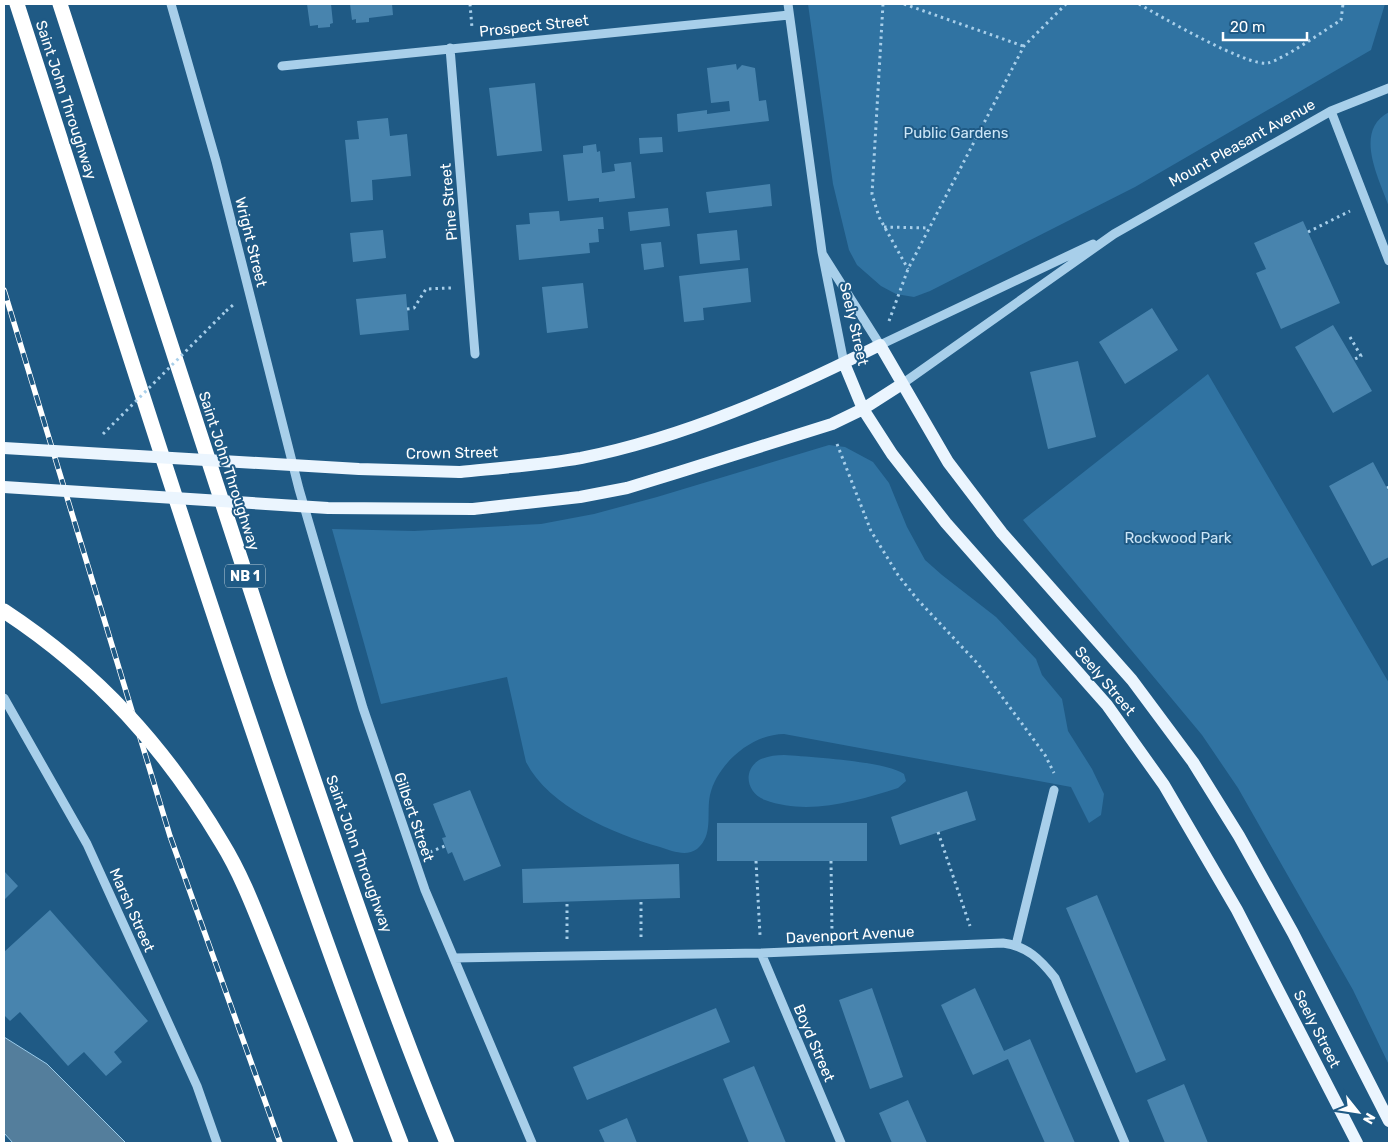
<svg xmlns="http://www.w3.org/2000/svg" width="1393" height="1147" viewBox="0 0 1393 1147" font-family="Rubik,sans-serif">
<style>
.green{fill:#3073a2}
.water{fill:#547e9c;stroke:#9bcceb}
.building{fill:#4884ae}
.lines{fill:none;stroke-linecap:round;stroke-linejoin:round}
.path{stroke:#a8cfea;stroke-width:3;stroke-dasharray:2.5 4;stroke-linecap:butt}
.minor{stroke:#a8cfea;stroke-width:9}
.major{stroke:#ebf5fe;stroke-width:12}
.highway{stroke:#fff;stroke-width:15}
.rail-casing{stroke:#fff;stroke-width:5.5}
.rail{stroke:#1f5a85;stroke-width:4;stroke-dasharray:11;stroke-linecap:butt}
.path-bridge{stroke:#a8cfea;stroke-width:3;stroke-dasharray:2.5 4;stroke-linecap:butt}
.major-bridge{stroke:#ebf5fe;stroke-width:12}
.highway-bridge{stroke:#fff;stroke-width:15}
.labels{text-anchor:middle;stroke-width:4;stroke-linejoin:round;paint-order:stroke}
.shield{fill:#1f5a85;stroke:#bcceda;stroke-width:1}
.shield-label{font-size:14px;font-weight:bold;fill:#fff}
.street-label{font-size:15px;fill:#fff;stroke:#1f5a85}
.park-label{font-size:15px;fill:#cce6f7;stroke:#1f5a85}
</style>
<rect width="100%" height="100%" fill="#1f5a85"/>
<path class="green" d="M808,4H1385L1371,50L1135,187L930,291L914,297L896,294L881,286L857,265L849,250L833,184Z
M1389,112V207C1379,178 1353,131 1389,112Z
M1208,374L1389,683V1065L1353,990L1279,860L1238,788L1202,735L1023,520Z
M829,445L845,447L873,462L889,483L907,527L925,560L942,575L996,617L1036,659L1042,675L1062,699L1068,731L1092,769L1104,794L1101,815L1089,823L1071,787L784,734C752,734 717,764 710,795C706,813 714,835 697,849C686,857 672,851 660,847C614,834 549,807 526,762L507,677L381,704L332,529L414,531L541,524L594,514L657,497Z
M784,755C810,757 885,761 904,774L906,781L898,788C857,801 808,816 765,800C746,793 742,769 761,759C769,756 776,755 784,755Z"/>
<path class="water" d="M4,1037L47,1064L126,1143H13L4,1133Z"/>
<path class="building" d="M307,4H331L333,23L330,24V27L318,28V25L310,26Z
M350,4H392L393,15L369,18V22L356,23V19L352,20Z
M736,64L737,70L742,65L755,68L759,101L766,100L769,121L678,132L677,114L707,110V114L730,111L729,101L711,103L707,68Z
M535,83L542,151L497,156L489,88Z
M388,118L390,136L407,134L411,176L372,180L373,200L351,202L345,140L359,139L357,121Z
M662,137L663,152L640,154L639,138Z
M596,144L597,152L600,151L602,173L615,171L614,164L631,162L635,198L599,202V198L568,201L563,155L583,153V146Z
M770,184L772,206L709,213L706,192Z
M668,208L670,226L630,231L628,212Z
M559,211L560,221L603,217L604,229H598L599,242L589,243L590,253L519,260L516,225L530,224L529,213Z
M1303,221L1340,303L1281,329L1256,273L1266,269L1254,243Z
M383,230L386,258L353,262L350,233Z
M737,230L740,260L700,264L697,234Z
M661,242L664,267L644,270L641,244Z
M748,268L751,302L703,308L704,320L684,322L679,276Z
M583,283L588,328L547,333L542,287Z
M406,294L409,330L360,335L356,299Z
M1152,308L1178,350L1125,384L1099,342Z
M1333,325L1372,391L1333,413L1295,347Z
M1078,361L1096,437L1048,449L1030,372Z
M1373,462L1389,492V557L1372,566L1329,486Z
M470,790L501,866L464,881L452,852L448,854L442,838L446,837L433,804Z
M967,791L976,820L900,845L891,817Z
M717,823H867V861H717Z
M679,864L680,898L523,903L522,869Z
M4,871L18,886L4,900Z
M1097,895L1166,1060L1136,1073L1066,908Z
M50,910L148,1021L114,1052L122,1062L106,1076L84,1052L68,1066L20,1012L10,1021L4,1015V952Z
M872,988L903,1077L870,1089L839,1000Z
M975,988L1004,1051L1030,1039L1075,1143H1045L1008,1059L973,1075L941,1005Z
M716,1008L730,1042L587,1100L573,1067Z
M754,1066L786,1143H749L723,1079Z
M1184,1084L1208,1143H1165L1147,1100Z
M908,1100L927,1143H892L879,1113Z
M627,1118L637,1143H605L599,1130Z"/>
<g class="lines">
<path class="path" d="M470,4L472,28
M883,4L872,194L879,217L908,269
M904,4L1023,46
M1139,4C1160,16 1247,67 1268,63C1284,59 1325,30 1341,20L1343,4
M884,227L929,228
M1308,232L1350,211
M407,309L414,308L426,289L451,288
M226,311L233,305
M889,321L908,269L1024,46L1066,4
M1350,337L1361,356L1353,360
M837,444L871,531L898,575L917,599L978,664L1045,755L1054,773
M1387,488L1389,487
M938,832L970,926
M430,852L445,846
M756,861L760,935
M831,861L832,933
M641,937V900
M567,939V902"/>
<path class="minor" d="M171,4L216,161L299,489L363,708L425,890L532,1143
M788,4L822,252L844,363
M450,48L475,354
M282,66L789,15
M1331,111L1389,261
M823,255L880,345L1093,244
M902,384L1114,234L1331,111L1389,88
M4,698L87,844L197,1086L217,1143
M1016,945L1054,790
M761,953L841,1143
M454,958L761,953L1003,943C1027,946 1040,959 1055,978L1125,1143"/>
<path class="major" d="M844,363L863,409L892,454L946,523L1107,705L1164,785L1237,910L1357,1143
M460,472C500,468 541,465 581,458C686,437 784,393 880,345L948,462L1002,533L1132,680L1193,762L1239,836L1293,933L1389,1121
M473,509L580,497L627,488L676,473L832,424L863,409L902,384"/>
<path class="highway" d="M17,4C140,385 257,769 401,1143
M60,4C132,228 204,453 279,677C332,833 384,990 447,1143"/>
<defs>
<path id="rail" d="M4,290L170,836L280,1143"/>
</defs>
<use href="#rail" class="rail-casing"/>
<use href="#rail" class="rail"/>
<path class="path-bridge" d="M103,434L226,311"/>
<path class="major-bridge" d="M4,448L359,469L460,472
M4,487L328,508L473,509"/>
<path class="highway-bridge" d="M4,611C98,673 165,747 222,843C243,877 257,916 272,953C297,1016 322,1080 346,1143"/>
</g>
<g class="labels">
<rect class="shield" x="225" y="564.5" width="40" height="23" rx="4"/>
<g class="shield-label">
<text x="245" y="581">NB 1</text>
</g>
<g class="street-label">
<text transform="translate(534 26) rotate(-6)" y="5">Prospect Street</text>
<text transform="translate(66 100) rotate(72)" y="5">Saint John Throughway</text>
<text transform="translate(1242 143) rotate(-29)" y="5">Mount Pleasant Avenue</text>
<text transform="translate(449 202) rotate(-95)" y="5">Pine Street</text>
<text transform="translate(251 242) rotate(76)" y="5">Wright Street</text>
<text transform="translate(854 324) rotate(77)" y="5">Seely Street</text>
<text transform="translate(452 453) rotate(-1)" y="5">Crown Street</text>
<text transform="translate(229 471) rotate(72)" y="5">Saint John Throughway</text>
<text transform="translate(1105 681) rotate(50)" y="5">Seely Street</text>
<text transform="translate(414 817) rotate(71)" y="5">Gilbert Street</text>
<text transform="translate(359 854) rotate(70)" y="5">Saint John Throughway</text>
<text transform="translate(132 910) rotate(66)" y="5">Marsh Street</text>
<text transform="translate(850 935) rotate(-3)" y="5">Davenport Avenue</text>
<text transform="translate(1317 1029) rotate(63)" y="5">Seely Street</text>
<text transform="translate(814 1043) rotate(67)" y="5">Boyd Street</text>
</g>
<g class="park-label">
<text x="956" y="138">Public Gardens</text>
<text x="1178" y="543">Rockwood Park</text>
</g>
</g>
<rect width="1393" height="1147" fill="none" stroke="#ffffff" stroke-width="10"/>
<g transform="translate(1358 1112) rotate(120)" stroke="#1f5a85" stroke-width="4" paint-order="stroke">
<path d="M0-4L9 19L0 12L-9 19Z" fill="#ffffff"/>
<text y="-8" font-size="14" font-weight="bold" text-anchor="middle" fill="#ffffff">N</text>
</g>
<path d="M1223 32v8h84v-8" fill="none" stroke="#ffffff" stroke-width="2.5"/>
<text x="1230" y="32" font-size="15" fill="#ffffff" stroke="#1f5a85" stroke-width="4" paint-order="stroke">20 m</text>
</svg>
